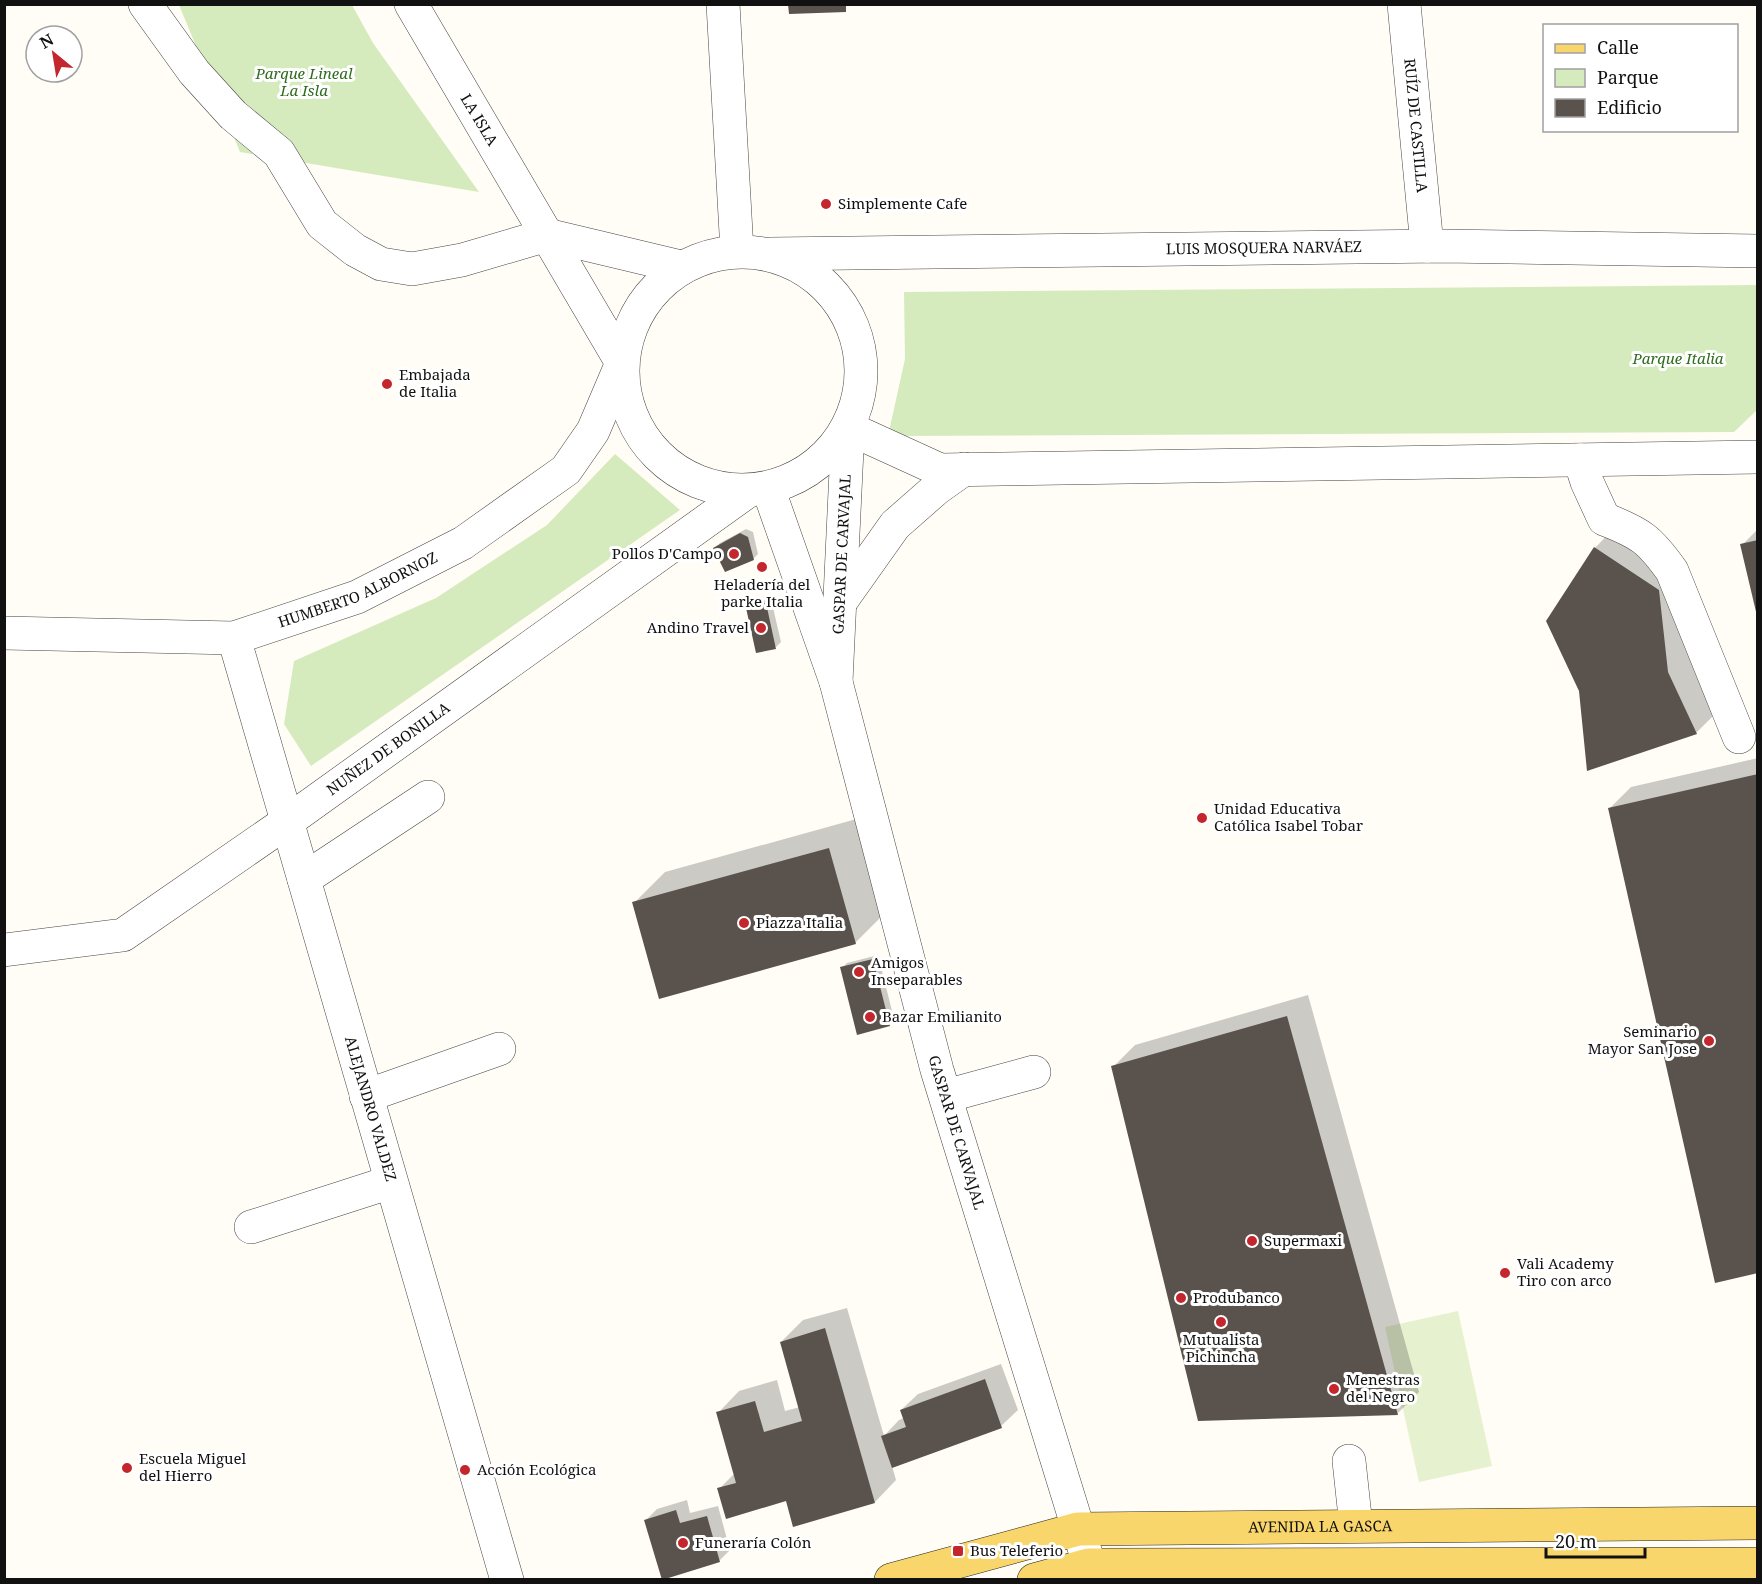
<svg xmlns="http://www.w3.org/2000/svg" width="1762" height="1584" viewBox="0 0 1762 1584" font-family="'Noto Serif',serif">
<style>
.green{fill:#d5ebbd}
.pitch{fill:#e6f2cf}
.shadow{fill:#0003}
.building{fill:#5a524d}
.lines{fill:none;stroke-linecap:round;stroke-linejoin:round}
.minor-casing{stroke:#444;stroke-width:34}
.major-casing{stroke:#222;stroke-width:34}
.minor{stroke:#fff;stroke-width:33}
.major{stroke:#f9d66b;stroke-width:33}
.poi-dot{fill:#c4262e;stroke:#fff;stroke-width:2}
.labels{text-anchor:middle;stroke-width:6;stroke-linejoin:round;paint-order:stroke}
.park-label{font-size:15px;font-style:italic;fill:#2f6b1f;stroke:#fff}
.street-label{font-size:15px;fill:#111;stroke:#fff}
.poi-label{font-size:15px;fill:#111;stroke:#fff;text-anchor:start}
</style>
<rect width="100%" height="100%" fill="#fffdf5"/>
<path class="green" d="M179,5H352L373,43L479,192L240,152Z
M1757,285V410L1734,432L888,436L905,359L904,292Z
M615,454L680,510L311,766L284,724L294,661L436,598L547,525Z"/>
<path class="pitch" d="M1458,1311L1492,1466L1419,1482L1385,1327Z"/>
<path class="shadow" d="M1616,526L1680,568L1718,711L1696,733L1595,548Z
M746,529L753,532L758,554L753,559L715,548L720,543Z
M1758,529V614L1742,545Z
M771,599L781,642L776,647L748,608L753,603Z
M1758,758V1272L1609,809L1631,787Z
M860,818L886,912L855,943L634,903L665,872Z
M878,955L894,1019L889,1024L842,968L847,963Z
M1308,995L1419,1392L1398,1413L1200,1419L1113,1067L1135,1045Z
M847,1308L884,1436L899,1420L904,1418L901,1410L918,1394L1001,1364L1018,1410L1001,1426L892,1466L896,1480L875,1502L787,1499L719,1489L735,1473L718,1413L739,1391L777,1380L785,1411L800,1407L781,1342L803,1320Z
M687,1500L690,1513L718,1506L730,1550L719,1561L646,1520L657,1509Z"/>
<path class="building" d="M788,4H846V12L789,14Z
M740,533L748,537L754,560L725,572L713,548Z
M1758,540V616H1757L1740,544Z
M1594,547L1659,590L1668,672L1697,734L1587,771L1579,691L1546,621Z
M766,603L776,649L756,653L746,608Z
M1758,774V1273L1715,1283L1608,808Z
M829,848L856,944L659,999L632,902Z
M873,959L890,1026L857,1035L840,967Z
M1287,1016L1398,1415L1198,1421L1111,1066Z
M825,1328L875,1503L793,1527L786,1501L726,1519L717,1488L736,1483L716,1412L755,1401L764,1432L802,1421L780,1342Z
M985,1379L1002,1428L892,1468L881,1436L906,1427L900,1410Z
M676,1510L680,1523L707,1516L720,1562L662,1580L644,1520Z"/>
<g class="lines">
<defs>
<g id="minor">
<path d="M145,4L194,72L233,115L279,153L322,224L355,250L381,264L412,269L462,260L547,235"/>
<path d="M723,4L737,251"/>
<path id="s1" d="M1404,4L1427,246"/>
<path d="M547,235L681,267"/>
<circle cx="742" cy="371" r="119"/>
<path id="s2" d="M770,254L1443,246L1758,251"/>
<path d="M1580,460L1587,482L1604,519C1641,533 1650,540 1672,571L1739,737"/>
<path id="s3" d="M768,488L836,682L937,1070L1094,1580"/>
<path d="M839,604L895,525L936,489L964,469"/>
<path id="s4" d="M4,633L234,638L357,597L463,543L566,470L593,431L622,363L411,4"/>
<path id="s5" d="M234,638L507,1580"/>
<path id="s6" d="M836,682L848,428L940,470L1758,457"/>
<path d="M304,879L428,797"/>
<path id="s7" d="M4,950L123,935L288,821L748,491"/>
<path d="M366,1096L499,1049"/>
<path d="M946,1096L1034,1072"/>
<path d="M251,1227L391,1182"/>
<path d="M1349,1461L1356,1526"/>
</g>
<g id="major">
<path id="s8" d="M891,1580L1078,1529L1758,1523"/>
<path d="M1034,1580L1089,1565L1758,1564"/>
</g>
</defs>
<use href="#minor" class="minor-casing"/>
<use href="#major" class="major-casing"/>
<use href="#minor" class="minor"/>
<use href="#major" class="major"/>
</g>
<g class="poi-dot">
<circle cx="826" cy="204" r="6"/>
<circle cx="387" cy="384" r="6"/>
<circle cx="734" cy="554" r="6"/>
<circle cx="762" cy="567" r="6"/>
<circle cx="761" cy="628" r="6"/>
<circle cx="1202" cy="818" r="6"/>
<circle cx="744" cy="923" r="6"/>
<circle cx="859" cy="972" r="6"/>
<circle cx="870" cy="1017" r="6"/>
<circle cx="1709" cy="1041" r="6"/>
<circle cx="1252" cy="1241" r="6"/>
<circle cx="1505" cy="1273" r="6"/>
<circle cx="1181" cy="1298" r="6"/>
<circle cx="1221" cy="1322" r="6"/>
<circle cx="1334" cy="1389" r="6"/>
<circle cx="127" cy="1468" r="6"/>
<circle cx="465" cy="1470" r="6"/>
<circle cx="683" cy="1543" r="6"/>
<rect x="952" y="1545" width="12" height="12" rx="3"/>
</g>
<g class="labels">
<g class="park-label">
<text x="304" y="79">Parque Lineal<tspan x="304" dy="17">La Isla</tspan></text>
<text x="1678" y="364">Parque Italia</text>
</g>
<g class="street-label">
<text transform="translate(479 120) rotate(59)" y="5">LA ISLA</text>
<text dy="5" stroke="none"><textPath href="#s1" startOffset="122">RUÍZ DE CASTILLA</textPath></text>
<text dy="5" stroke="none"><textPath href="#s2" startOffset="494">LUIS MOSQUERA NARVÁEZ</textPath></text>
<text dy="5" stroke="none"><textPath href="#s6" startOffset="128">GASPAR DE CARVAJAL</textPath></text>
<text dy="5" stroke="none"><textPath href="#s4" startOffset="363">HUMBERTO ALBORNOZ</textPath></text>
<text dy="5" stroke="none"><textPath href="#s7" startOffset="444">NUÑEZ DE BONILLA</textPath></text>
<text dy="5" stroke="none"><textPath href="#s5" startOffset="490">ALEJANDRO VALDEZ</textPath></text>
<text dy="5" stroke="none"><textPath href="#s3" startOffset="672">GASPAR DE CARVAJAL</textPath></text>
<text dy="5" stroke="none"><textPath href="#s8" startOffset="436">AVENIDA LA GASCA</textPath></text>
</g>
<g class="poi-label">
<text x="838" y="209">Simplemente Cafe</text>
<text x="399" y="380">Embajada<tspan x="399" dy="17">de Italia</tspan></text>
<text x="722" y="559" text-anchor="end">Pollos D'Campo</text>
<text x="762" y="590" text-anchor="middle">Heladería del<tspan x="762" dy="17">parke Italia</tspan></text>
<text x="749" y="633" text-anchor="end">Andino Travel</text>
<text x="1214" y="814">Unidad Educativa<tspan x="1214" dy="17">Católica Isabel Tobar</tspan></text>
<text x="756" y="928">Piazza Italia</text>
<text x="871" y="968">Amigos<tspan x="871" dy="17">Inseparables</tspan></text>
<text x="882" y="1022">Bazar Emilianito</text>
<text x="1697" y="1037" text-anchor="end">Seminario<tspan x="1697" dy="17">Mayor San Jose</tspan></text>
<text x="1264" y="1246">Supermaxi</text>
<text x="1517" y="1269">Vali Academy<tspan x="1517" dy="17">Tiro con arco</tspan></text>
<text x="1193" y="1303">Produbanco</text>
<text x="1221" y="1345" text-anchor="middle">Mutualista<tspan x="1221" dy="17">Pichincha</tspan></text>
<text x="1346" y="1385">Menestras<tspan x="1346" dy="17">del Negro</tspan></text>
<text x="139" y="1464">Escuela Miguel<tspan x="139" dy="17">del Hierro</tspan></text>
<text x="477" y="1475">Acción Ecológica</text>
<text x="695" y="1548">Funeraría Colón</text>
<text x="970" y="1556">Bus Teleferio</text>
</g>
</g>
<rect width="1762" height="1584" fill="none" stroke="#111111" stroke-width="12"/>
<rect x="1543" y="24" width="195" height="108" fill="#ffffff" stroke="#a0a0a0" stroke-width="1.5"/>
<rect x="1555" y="44" width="30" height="9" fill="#f9d66b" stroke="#a0a0a0" stroke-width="1.5"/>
<text x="1597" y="54" font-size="18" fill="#111111">Calle</text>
<rect x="1555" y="69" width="30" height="18" fill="#d5ebbd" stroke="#a0a0a0" stroke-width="1.5"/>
<text x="1597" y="84" font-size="18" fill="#111111">Parque</text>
<rect x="1555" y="99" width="30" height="18" fill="#5a524d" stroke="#a0a0a0" stroke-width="1.5"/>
<text x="1597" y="114" font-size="18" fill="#111111">Edificio</text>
<g transform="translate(54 54) rotate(330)"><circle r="28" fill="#ffffff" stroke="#a0a0a0" stroke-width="1.5"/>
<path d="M0-4.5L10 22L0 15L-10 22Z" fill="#c4262e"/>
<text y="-9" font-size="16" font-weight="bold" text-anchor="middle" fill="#111111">N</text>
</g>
<path d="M1546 1548v9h99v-9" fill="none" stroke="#111111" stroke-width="3"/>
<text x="1555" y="1548" font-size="18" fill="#111111" stroke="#ffffff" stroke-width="4.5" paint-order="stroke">20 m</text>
</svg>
